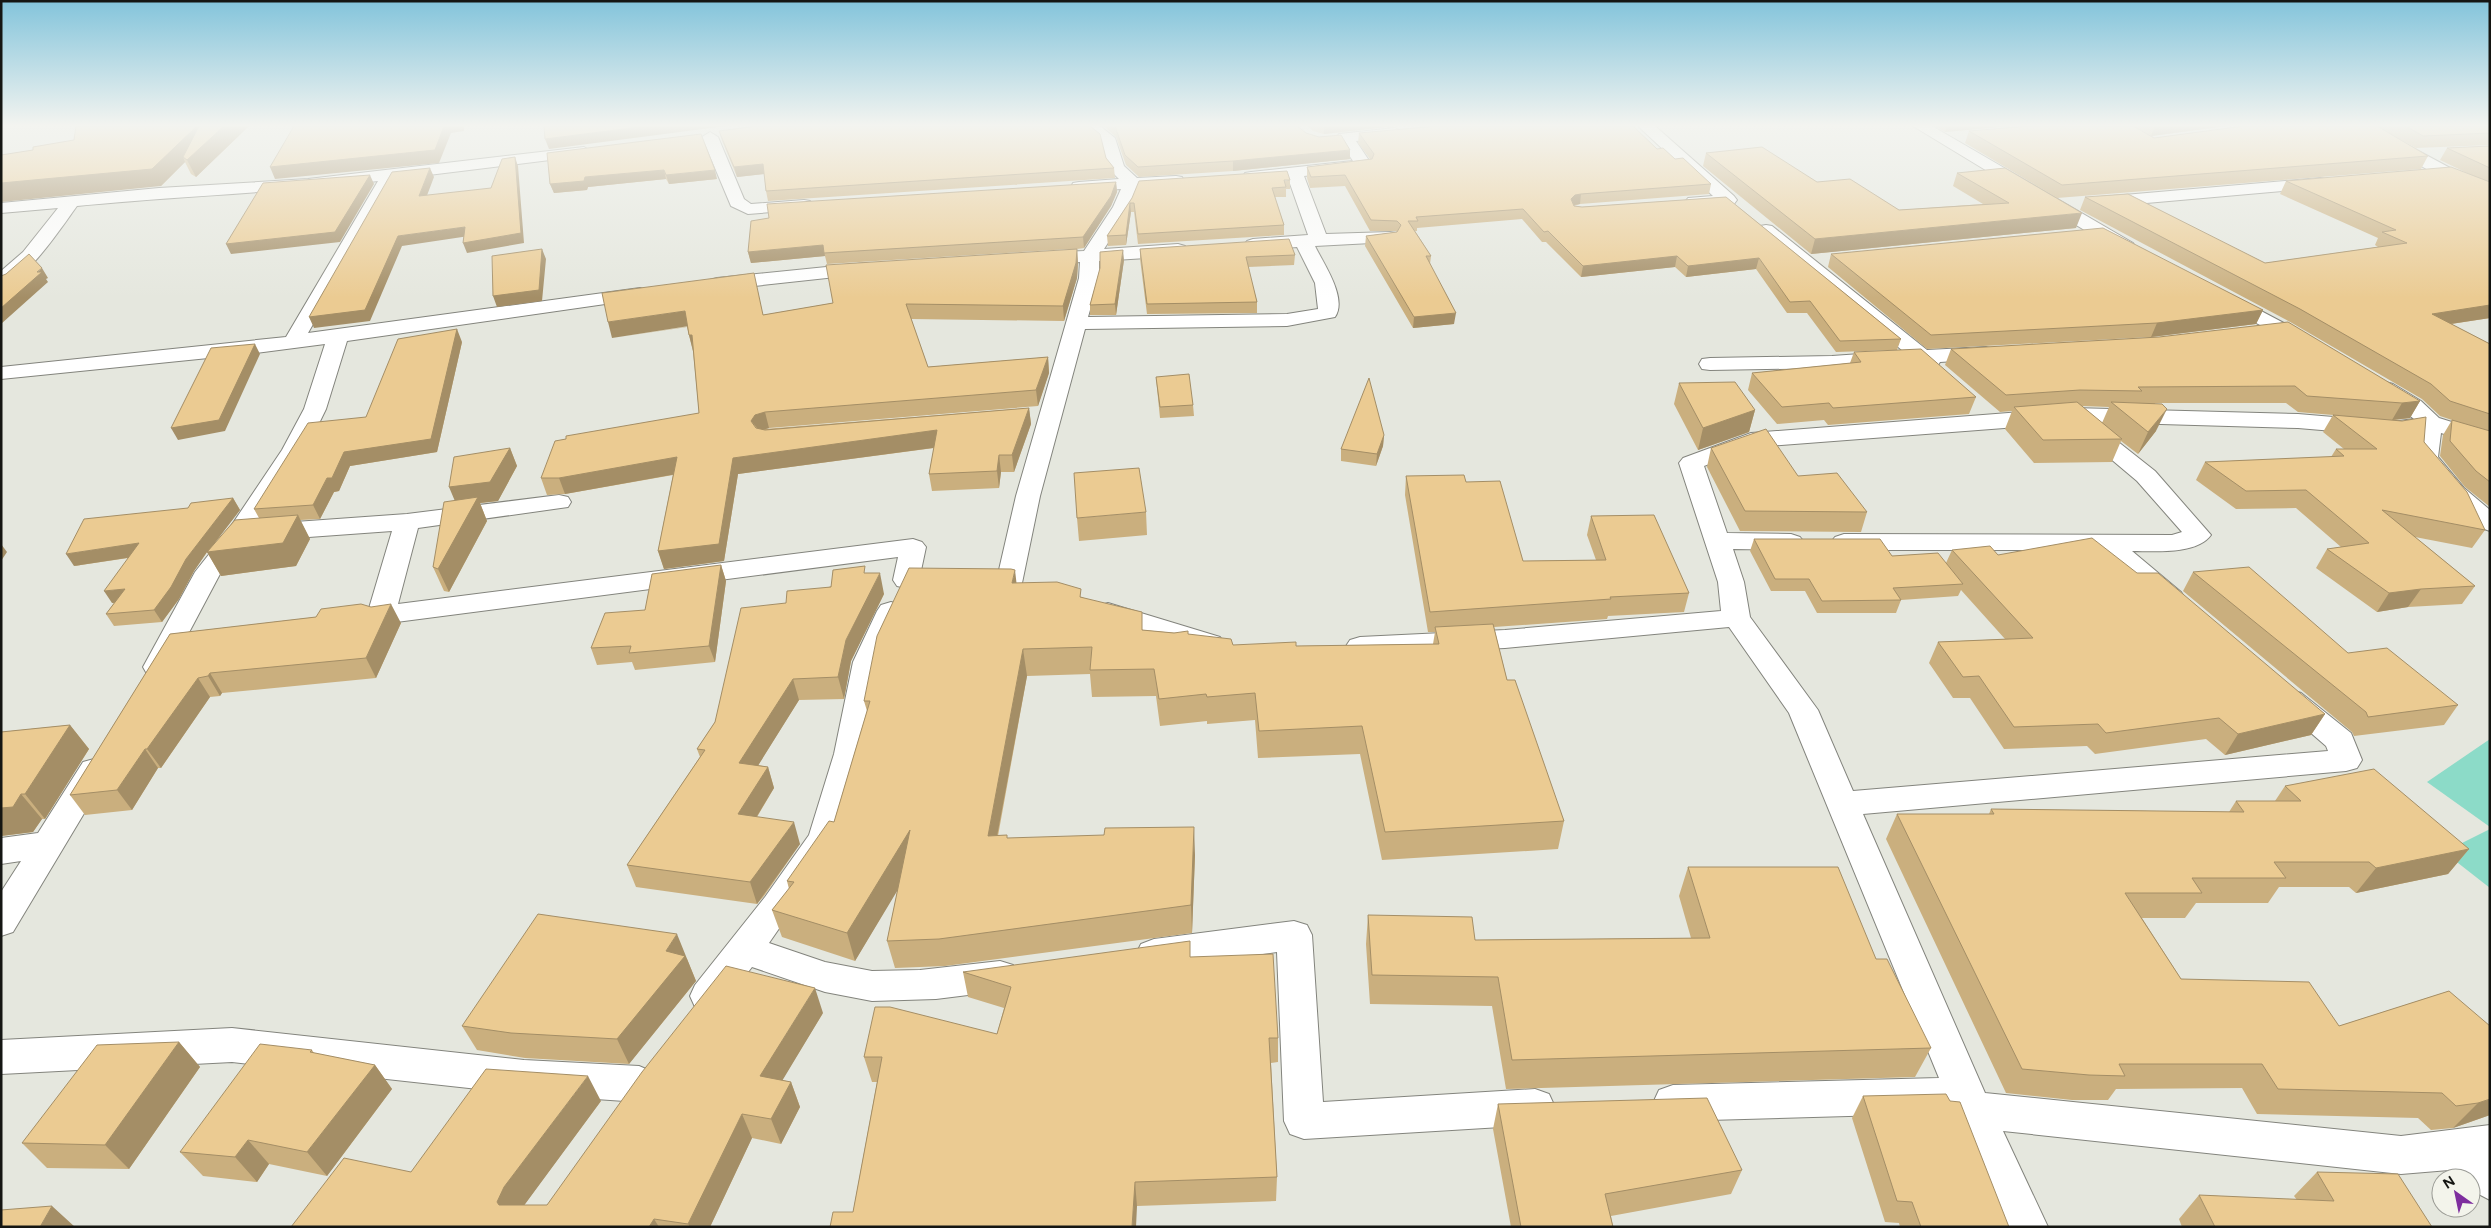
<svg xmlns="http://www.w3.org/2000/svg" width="2491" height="1228" viewBox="0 0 2491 1228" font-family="Figtree,sans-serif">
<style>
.water{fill:#8cdbc8}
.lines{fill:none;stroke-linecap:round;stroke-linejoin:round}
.minor-casing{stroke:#83847d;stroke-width:2}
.minor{fill:#fff;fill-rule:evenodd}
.wall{fill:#caaf7e;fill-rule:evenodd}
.shaded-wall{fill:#a48e66}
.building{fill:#ebcb92;stroke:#a48e66}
</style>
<rect width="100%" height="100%" fill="#e5e7de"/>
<path class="water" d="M2490,739V827L2427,782Z
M2490,829V888L2444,852Z"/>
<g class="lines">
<defs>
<path id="minor" d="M1082,126H1100L1115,138L1124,166L1137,178L1176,176L1182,177L1184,181L1182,185L1176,186L1138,188L1131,207L1104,249L1178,244L1185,246L1187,250L1185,254L1178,256L1099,261V278L1088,317L1287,314L1318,309L1315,283L1297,247L1253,251L1247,249L1244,245L1247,241L1253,239L1308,235L1288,178L1251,182L1245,181L1243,177L1245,173L1251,172L1353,161L1337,137L1339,134L1395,128L1403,133L1395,138L1356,141L1372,165L1370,168L1304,176L1326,234L1390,232L1396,233L1399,237L1396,241L1390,242L1315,246C1323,263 1348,298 1335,317L1287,326L1085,329L1040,496L1022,583L1018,589L1009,591L1000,589L996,583L1016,496L1079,278L1080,262L1041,265L1034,263L1032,259L1034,255L1041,253L1084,251L1113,207L1121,189L1079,192L1073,191L1071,187L1073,183L1079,182L1119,179L1108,168L1102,143Z
M1638,126H1655L1734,196L1737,200L1734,204L1694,207L1688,206L1685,202L1688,198L1713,196Z
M1913,126H1932L2133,243L2135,247L2133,251H2119Z
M2353,126H2372L2452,169L2490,186V197L2440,177Z
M710,132L718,137L744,199L751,204L804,200L810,201L813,205L810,209L748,214L731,206L702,137Z
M584,147L592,152L590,155L396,179L308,333L640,288L647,290L650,294L647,298L347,341L326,409L306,450L252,534L220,574L167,674L157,676L147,674L143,667L195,572L229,529L282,450L304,409L325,344L248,354L1,379V367L286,337L378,181C278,193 177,196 77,206C61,228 27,280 1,287V271L23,252L58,208L1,213V203L159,188L308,179Z
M2320,178L2326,179L2328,183L2326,187L2101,207L2095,206L2092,202L2095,198L2101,197Z
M1766,225L1772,226L1927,350L1986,347L1993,349L1997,353L1993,357L1986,359L1940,362L1937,367L1929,368L1918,363L1832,368L1710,370L1702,369L1699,364L1702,359L1710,358L1832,356L1903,351L1760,234L1757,230L1760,226Z
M866,263L873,265L875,269L873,273L717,290L710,288L707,284L710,280L717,278Z
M2227,293L2314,339L2317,343L2314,347L2307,349L2300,347L2220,303L2217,299L2220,295Z
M2385,382L2393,384L2421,401L2439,418L2490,434V448L2441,433L2438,457L2464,488L2490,510V531C2464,524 2434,484 2418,463L2414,458L2418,432L2392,436L2298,428L2093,422L2155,471L2211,535C2197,555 2153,551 2132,551L2181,592L2185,598L2181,604L2171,606L2161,604L2100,550H1844L1835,547L1831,542L1835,537L1844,534L2172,535L2182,532L2137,481L2080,433L2077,428L2080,423L2084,422L1755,447L1704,466L1727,533L1791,534L1800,537L1804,542L1800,547L1791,550L1733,549L1744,582L1750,617L1818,710L1853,791L2328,751L2326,746L2281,707L2276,700L2281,693L2291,690L2301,693L2351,733L2362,760L2357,768L2346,771L1863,814L1985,1093L2401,1136L2490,1125V1200L2471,1190V1178H2458L2449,1170L2401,1174L2003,1131L2048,1227H2005L1954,1113L1673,1121L1659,1116L1653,1103L1659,1090L1673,1085L1939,1078L1789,713L1729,627L1505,648L1360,655L1350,652L1346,646L1350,640L1360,637L1505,630L1721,611L1718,582L1679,463L1683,458L1751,433L2073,408L2298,414L2392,422L2414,419C2402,408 2383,402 2374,389L2377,384Z
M559,495L568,497L571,502L568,507L418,528L398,604L913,539L922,542L926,547L919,580L915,586L906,588L897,586L893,580L898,557L381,624L371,621L367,615L392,531L267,540L258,537L254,532L258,527L267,524L407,514Z
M891,602L901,605L905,611L881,662L864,754L841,839L769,943L825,962L872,971L920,970L1000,961L1013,965L1018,976L1013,987L1000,991L936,999L872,1001L825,992L752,967L721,1007L708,1012L695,1007L690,996L695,985L765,897L809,835L834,754L853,662L877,611L881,605Z
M1108,603L1220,637L1224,643L1220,649L1210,652L1098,618L1094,612L1098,606Z
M94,759L105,762L110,770L13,932L1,936V892L21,861L1,864V838L38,833L83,762Z
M1294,921L1307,925L1312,935L1323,1102L1535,1089L1549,1094L1555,1107L1549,1120L1535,1125L1304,1139L1290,1134L1284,1121L1277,952L1154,969L1141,964L1136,954L1141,944L1154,939Z
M232,1028L524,1060L639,1066L653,1072L659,1084L653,1096L639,1102L524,1094L232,1062L1,1074V1040Z"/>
</defs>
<use href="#minor" class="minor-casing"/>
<use href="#minor" class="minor"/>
</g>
<path class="wall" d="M76,126H249L196,177L191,174L185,162L161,186L74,140Z
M1104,126H1297L1306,133L1350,159L1233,171L1139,177L1126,165L1116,137Z
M1308,126H1394L1324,134L1313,131Z
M1935,126H2009L1945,132Z
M2029,126H2226L2152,136L2154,138L2245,126H2490V145L2416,148L2379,128L2428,156L2421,169L2057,198L1965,143L1969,131Z
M719,131L1106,158L1114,168L1115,178L768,201L766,191L764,174L737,177L722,141Z
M1359,133L1657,149L1675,159L1711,184L1709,194L1580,204L1574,206L1582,207L1726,197L1901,339L1897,350L1836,352L1807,313H1787L1756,269L1686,277L1675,267L1581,277L1546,242H1542L1522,219L1417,228V231H1415L1431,256L1430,264L1454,324L1413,328L1365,246L1366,236L1397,232L1396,231H1370L1345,186L1310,188L1307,178V167L1370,159L1358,143Z
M2490,146V318L2451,324L2490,344V507L2465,487L2440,456L2443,435L2452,420L2440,416L2422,399L2292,323L2080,210L2085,197L2265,263L2378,247L2375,245L2378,238L2280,194L2286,181L2469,174L2440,160L2447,148Z
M547,153L717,179L669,184L666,179L588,187L587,190L554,193L550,184Z
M1706,153L1817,182L1899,210L1983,204L1953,186L1957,173L2076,228L1811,254L1703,166Z
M1290,180V189H1286V197H1275L1284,225V235L1138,244L1134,212H1131L1126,245L1108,246L1107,236L1132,198Z
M1116,182L1117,192L1111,206L1084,248L1077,249L1078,263L1077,278L1064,321L911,319L928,367L1048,357L1049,373L1038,406L769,428L764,429L1029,408L1031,424L1014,472H1001L999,488L932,491L929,474L934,448L738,474L724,561L664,569L658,551L673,475L565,494L547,495L541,478L699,413L693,351L687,327L612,338L763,315L833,303L1070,249L827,264L825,256L751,263L748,252Z
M1140,249L1295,255L1294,265L1248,267L1257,302V313L1147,314L1140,259Z
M1831,254L2263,310L2256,324L2151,337L1927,349L1828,267Z
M1124,260L1116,315H1090V305L1100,268Z
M2159,337L2420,401L2410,418L2394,420L2424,442L2485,530L2472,548L2415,537L2475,586L2462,604L2408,607L2377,612L2316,568L2327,549L2341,547L2296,508L2236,509L2196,480L2205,462L2331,457L2336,449H2344L2323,432L2333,415L2298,412L2286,403H2155L2156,431L2138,454L2121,441L2112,462L2034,463L2005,429L2012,411L2000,412L1945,365L1951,349ZM2082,406L2109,407L2102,423Z
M462,342L437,452L350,466L339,491L334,492L320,519L300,520L310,539L296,566L221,576L207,552L194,571L179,599L162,622L114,626L106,614L114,603H112L128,558L74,566L188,508L233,498L240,510L210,548L259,518L254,509L366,417Z
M1854,352L1976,397L1969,414L1828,425L1824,420L1777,424L1748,390L1752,373L1850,363Z
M1156,377L1193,405L1194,416L1160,418L1157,388Z
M1679,383L1755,410L1749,432L1698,450L1674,404Z
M1384,435L1383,446L1376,466L1341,461V449Z
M510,448L517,466L498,501L480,503L487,521L449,592L444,591L433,567L455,500Z
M1711,448L1867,512L1861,532L1740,531L1707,467Z
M1406,476L1466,482L1523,561L1596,560L1587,535L1591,516L1689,593L1684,612L1608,616L1607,619L1494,627L1507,680L1564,821L1558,849L1382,860L1360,754L1258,758L1255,720L1207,724V721L1160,726L1156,696L1092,697L1090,674L1027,676L998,836L1007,835V838L1195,855L1192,933L945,966L895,968L887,941L898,888L855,961L782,937L772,910L789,889L787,881L834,822L867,711L864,701L1016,583L1082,597L1143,630L1188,634L1233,645L1296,646L1433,644L1435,632H1428L1405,495Z
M1146,512L1147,535L1079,541L1077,518Z
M1754,539L1892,556L1946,563L1952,550L1998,555L2137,573L2325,714L2311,735L2225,755L2206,739L2095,754L2087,746L2004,749L1970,698H1953L1929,663L1938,642L2005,639L1961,590L1958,596L1901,600L1896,613H1817L1805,591H1771L1750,551Z
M721,565L726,581L715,662L635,670L632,662L597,665L591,648L645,610Z
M2193,572L2348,653L2458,705L2444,725L2354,736L2352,732L2183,591Z
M866,573L884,594L851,661L844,699L799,700L758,765L768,767L774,788L757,817L800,844L764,896L757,904L636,887L627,865L700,757L697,749L715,722L786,603Z
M371,607L401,623L376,678L222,693L220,696L210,697L161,768H158L132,810L85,815L70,795L170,634L316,617Z
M70,725L89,749L45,819H42L33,832L1,836V732Z
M2285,786L2469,849L2448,874L2356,893L2349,887H2279L2268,903H2196L2185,918H2142L2181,979L2339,1026L2449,991L2490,1115L2453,1128L2431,1130L2418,1118L2257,1114L2242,1088L2116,1089L2108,1100H2072L2006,1093L1886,839L1897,814H1989L1991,809L2229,812L2236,801H2275Z
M1688,867L1876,959L1931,1048L1915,1077L1506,1089L1492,1006L1370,1004L1366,944L1368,915L1475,940L1691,938L1679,896Z
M1191,957L1278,1038V1062L1271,1063L1277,1177L1276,1201L1137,1206L853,1212L877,1082H872L864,1057L997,1034L1004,1008L968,997L963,972Z
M687,959L696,981L629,1064L525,1058L477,1050L462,1026Z
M823,1013L782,1080L791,1082L800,1107L781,1144L752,1138L710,1227H291L411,1172L601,1101L524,1205H547Z
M179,1042L200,1067L129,1169L47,1168L22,1143Z
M312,1050L314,1053L375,1065L392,1089L327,1176L269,1164L257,1182L203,1176L180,1152Z
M1863,1096L2009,1227H1900L1899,1223L1885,1222L1852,1118Z
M1498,1104L1742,1170L1731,1194L1611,1216L1613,1227H1511L1493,1129Z
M2317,1172L2432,1227H2182L2179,1219L2199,1195L2297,1200L2294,1196Z"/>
<path class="shaded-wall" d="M197,126H203L183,157L185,162L161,186L1,202V183Z
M224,126H249L196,177L187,160Z
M444,126H464V131L451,133L439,163L275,179L270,167Z
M647,126H726L549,149L545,139Z
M1324,126H1394L1324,134Z
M1947,126H2009L1945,132Z
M2155,126H2226L2151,136Z
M1350,150V159L1233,171V161Z
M515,157L518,166L524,243L467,253L463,243Z
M763,164L765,174L737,177L734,167Z
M430,168L434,177L423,206L419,196Z
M664,170L666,179L588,187L587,190L554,193L550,184L585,177Z
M715,170L717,179L669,184L666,175Z
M370,175L374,184L340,242L231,254L226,244Z
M1116,182L1117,192L1111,206L1084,248L1083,237Z
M1581,194L1580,204L1574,205L1571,199L1575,195Z
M1130,203L1131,212L1126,245V235Z
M2082,213L2076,228L1811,254L1815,239Z
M465,227L469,236L402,246L370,321L314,328L309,317L398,236Z
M823,245L825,256L751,263L748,252Z
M542,249L546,259L542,301L497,307L493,296Z
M1077,249L1078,263L1077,278L1064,321L1063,306Z
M1123,250L1124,260L1116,315L1115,304Z
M1677,256L1675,267L1581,277L1583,266Z
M1759,258L1756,269L1686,277L1688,266Z
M42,268L48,278L46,279L48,282L1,324V308Z
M2490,305V318L2424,328L2432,314Z
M2263,310L2256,324L2151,337L2157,323Z
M685,311L689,326L612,338L608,322Z
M1456,313L1454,324L1413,328L1414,317Z
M457,329L462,342L437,452L350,466L339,491L334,492L320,519L313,505L327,478L344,452Z
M689,335H692L693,351Z
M255,344L260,354L225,431L178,440L171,428Z
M1048,357L1049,373L1038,406L1036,390Z
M2420,401L2410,418L2392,420L2402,403Z
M1029,408L1031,424L1014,472L1012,455Z
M2167,409L2156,431L2138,454L2148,432Z
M1755,410L1749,432L1698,450L1703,428Z
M765,412L769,428L760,431L751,421L755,415Z
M937,430L940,447L738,474L724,561L664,569L658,551L733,458Z
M1384,435L1383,446L1376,466L1377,454Z
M510,448L517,466L498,501L480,503L487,521L449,592L438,569L457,506L449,487Z
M999,455L1001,472L999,488L997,471Z
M677,457L682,473L565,494L559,478Z
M233,498L240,510L208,552L298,515L310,539L296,566L221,576L207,552L194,571L179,599L162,622L154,610L186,559Z
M139,543L146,555L74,566L66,554Z
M1,544L7,552L1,561Z
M721,565L726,581L715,662L709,646Z
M1015,570L1018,596L1012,583Z
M880,573L884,594L851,661L844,699L838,677L846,640Z
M125,589L133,601L112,603L104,591Z
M2421,589L2408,607L2377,612L2389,593Z
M391,604L401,623L376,678L366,658Z
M1023,649L1027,676L992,863L988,836Z
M210,673L222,693L220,696L208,676Z
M198,678L210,697L161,768L147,749Z
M793,679L799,700L746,785L739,763Z
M2325,714L2311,735L2225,755L2238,734Z
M70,725L89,749L45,819L25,794Z
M145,749L158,768L132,810L117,790Z
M768,767L774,788L745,836L738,814Z
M21,794L42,819L33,832L1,836V808Z
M794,822L800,844L757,904L750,882Z
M1194,827L1195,855L1192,933L1191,905Z
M910,830L917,858L855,961L847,933Z
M2469,849L2448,874L2356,893L2376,868Z
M677,934L696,981L629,1064L617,1039L666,951Z
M815,988L823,1013L770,1101L760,1076Z
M179,1042L200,1067L129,1169L105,1145Z
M375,1065L392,1089L327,1176L307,1152Z
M588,1076L601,1101L520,1211L513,1226L497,1202L504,1187Z
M791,1082L800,1107L781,1144L771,1119Z
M2490,1099V1115L2453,1128L2478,1103Z
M742,1114L752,1138L710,1227H690L688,1224Z
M248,1140L269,1164L257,1182L235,1157Z
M1135,1182L1137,1206L1136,1227H1132Z
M52,1206L75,1227H40Z
M654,1219L659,1227H649Z"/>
<path class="building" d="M76,126H197L152,169L1,183V155L33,150V147L74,140Z
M199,126H224L187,160L183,157Z
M294,126H444L435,150L270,167Z
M544,126H647L545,139Z
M757,126H1090L1100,134L1106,158L1114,168L766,191L763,164L734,167L719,131Z
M1115,126H1297L1306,133L1319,137L1341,135L1350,150L1233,161L1138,167L1125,155Z
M1437,126H1633L1657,149L1663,148L1675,159L1683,158L1711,184L1581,194L1575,195L1571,199L1574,206L1582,207L1726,197L1901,339L1840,341L1810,301L1790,302L1759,258L1688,266L1677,256L1583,266L1548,231L1544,232L1523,209L1416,217L1418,221H1408L1431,256H1426L1456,313L1414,317L1366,236L1397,232L1401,225L1397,221L1371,220L1345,175L1311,177L1307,167L1372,159L1374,154L1359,133Z
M2029,126H2133L2154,138L2244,126H2377L2428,156L2062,185L1969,131Z
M2406,126H2490V133L2423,136Z
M701,134L715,170L666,175L664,170L585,177L584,181L550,184L547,153Z
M2490,146V168L2447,148Z
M1762,147L1817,182L1850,179L1899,210L2009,203L1957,173L2005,168L2082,213L1815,239L1706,153Z
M515,157L521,233L463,243L465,227L398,236L365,310L309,317L392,172L430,168L419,196L491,188L502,159Z
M2451,167L2490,182V305L2432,314L2490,344V414L2450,401L2431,384L2300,309L2085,197L2128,194L2265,263L2407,243L2382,232L2396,230L2286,181Z
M1287,171L1290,180H1284L1286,187L1272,188L1284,225L1138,234L1134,203H1130L1126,235L1107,236L1132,198L1139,181Z
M370,175L335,232L226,244L263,183Z
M1116,182L1111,196L1083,237L824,253L823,245L748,252L751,221L769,218L767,204Z
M2103,228L2263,310L2157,323L1931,335L1831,254Z
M1289,239L1295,255L1246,257L1257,302L1147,304L1140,249Z
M542,249L539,290L493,296L492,256Z
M1077,249L1076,263L1063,306L906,304L928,367L1048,357L1036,390L765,412L755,415L751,421L756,428L765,430L1029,408L1012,455H999L997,471L929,474L937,430L733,458L719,544L658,551L677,457L559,478H541L555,441L566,439V436L699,413L692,335H689L685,311L608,322L602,293L754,273L763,315L833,303L826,265Z
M1123,250L1115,304L1090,305L1100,268V252Z
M29,254L42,268L37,272H42L1,308V276L6,274Z
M2288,322L2420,401L2402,403L2307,396L2295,386L2138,387L2142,391L2080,390L2006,395L1951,349L2159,337Z
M457,329L431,439L344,452L332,478H327L313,505L254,509L308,423L366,417L398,339Z
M255,344L219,420L171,428L211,348Z
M1921,349L1976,397L1833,408L1829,403L1782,407L1752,373L1861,362L1854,352Z
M1189,374L1193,405L1160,407L1156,377Z
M1369,378L1384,435L1377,454L1341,449Z
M1735,382L1755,410L1703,428L1679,383Z
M2077,402L2122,439L2043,440L2014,407Z
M2111,402L2162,404L2167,409L2148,432Z
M2333,415L2402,421L2426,417L2424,442L2467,492L2485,530L2382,510L2475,586L2421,589L2389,593L2327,549L2369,543L2306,490L2246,491L2205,462L2344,456L2336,449H2377Z
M2452,420L2490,431V482L2476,471L2450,441Z
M1766,429L1798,476L1837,473L1867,512L1745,511L1711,448Z
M510,448L490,482L449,487L454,457Z
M1139,468L1146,512L1077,518L1074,473Z
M1464,475L1466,482L1500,481L1523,561L1606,560L1591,516L1654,515L1689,593L1610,597L1611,599L1430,612L1406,476Z
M478,497L438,569L433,567L444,502Z
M233,498L186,559L171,587L154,610L106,614L125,589L104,591L139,543L66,554L84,519L188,508L191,503Z
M298,515L283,543L207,552L235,520Z
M2092,538L2137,573H2158L2325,714L2238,734L2219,718L2106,733L2098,724L2014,727L1979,676L1963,677L1938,642L2033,638L1952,550L1990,546L1998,555Z
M1754,539H1880L1892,556L1938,553L1963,584L1893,588L1901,600L1822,601L1809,579H1775Z
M721,565L709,646L629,653L631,646L591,648L605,613L645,610L652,574Z
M865,566L864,573H880L846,640L838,677L793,679L739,763L768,767L738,814L794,822L756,874L750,882L627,865L705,750L697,749L715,722L741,608L786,603L787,591L831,587L833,570Z
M2249,567L2348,653L2387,648L2458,705L2368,717L2366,712L2193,572Z
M909,568L1011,569L1015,570L1012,583L1057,582L1081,589L1080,597L1142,612V630L1174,633L1188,631V634L1231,639L1233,645L1296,642V646L1439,644L1435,627L1493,624L1507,680H1515L1564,821L1385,832L1362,726L1259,731L1255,693L1207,697L1206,694L1159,699L1154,669L1090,670L1092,647L1023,649L988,836L1007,835V838L1104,835L1105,828L1194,827L1191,905L939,939L887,941L910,830L847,933L772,910L794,882L787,881L829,821L834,822L870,701H864L877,636Z
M361,604L371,607L391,604L366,658L210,673L208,676L198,678L147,749H145L117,790L70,795L170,634L316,617L321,609Z
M70,725L25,794H21L13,807L1,808V732Z
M2374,769L2469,849L2376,868L2369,862H2274L2286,878H2192L2202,893H2125L2181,979L2309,982L2339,1026L2449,991L2490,1026V1099L2478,1103L2456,1106L2442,1093L2278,1089L2262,1064H2119L2125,1076L2089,1075L2022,1069L1897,814H1994L1991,809L2244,812L2236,801H2301L2285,786Z
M1688,867H1838L1876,959H1887L1931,1048L1512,1060L1498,977L1372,975L1368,915L1472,917L1475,940L1710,938Z
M538,914L677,934L666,951L685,956L617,1039L511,1033L462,1026Z
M1190,941V957L1273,954L1278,1038H1269L1277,1177L1135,1182L1132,1227H830L833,1212H853L882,1057H864L875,1007H890L997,1034L1011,987L963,972Z
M726,966L815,988L760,1076L791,1082L771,1119L742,1114L688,1224L654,1219L649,1227H291L344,1158L411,1172L486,1069L588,1076L504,1187L497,1202L499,1205H547L642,1072Z
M179,1042L105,1145L22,1143L97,1045Z
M260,1044L312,1050L310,1052L375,1065L307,1152L248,1140L235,1157L180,1152Z
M1946,1094L1950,1101L1960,1102L2009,1227H1921L1912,1202L1897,1201L1863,1096Z
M1707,1098L1742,1170L1605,1194L1613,1227H1521L1498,1104Z
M2317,1172L2398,1174L2432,1227H2215L2199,1195L2334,1201Z
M52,1206L40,1227H1V1210Z"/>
<linearGradient id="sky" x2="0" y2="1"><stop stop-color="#83c4db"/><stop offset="0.42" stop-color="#f3f4f0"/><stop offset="1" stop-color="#f3f4f0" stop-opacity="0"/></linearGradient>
<rect width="2491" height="298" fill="url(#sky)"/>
<rect width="2491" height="1228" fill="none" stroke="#151613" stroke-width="5"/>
<g transform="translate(2456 1193) rotate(327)"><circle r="24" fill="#f3f4eb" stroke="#9a9b95"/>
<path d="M0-4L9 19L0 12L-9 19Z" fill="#7e2e9e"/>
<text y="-8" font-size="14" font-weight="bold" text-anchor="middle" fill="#151613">N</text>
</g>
</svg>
